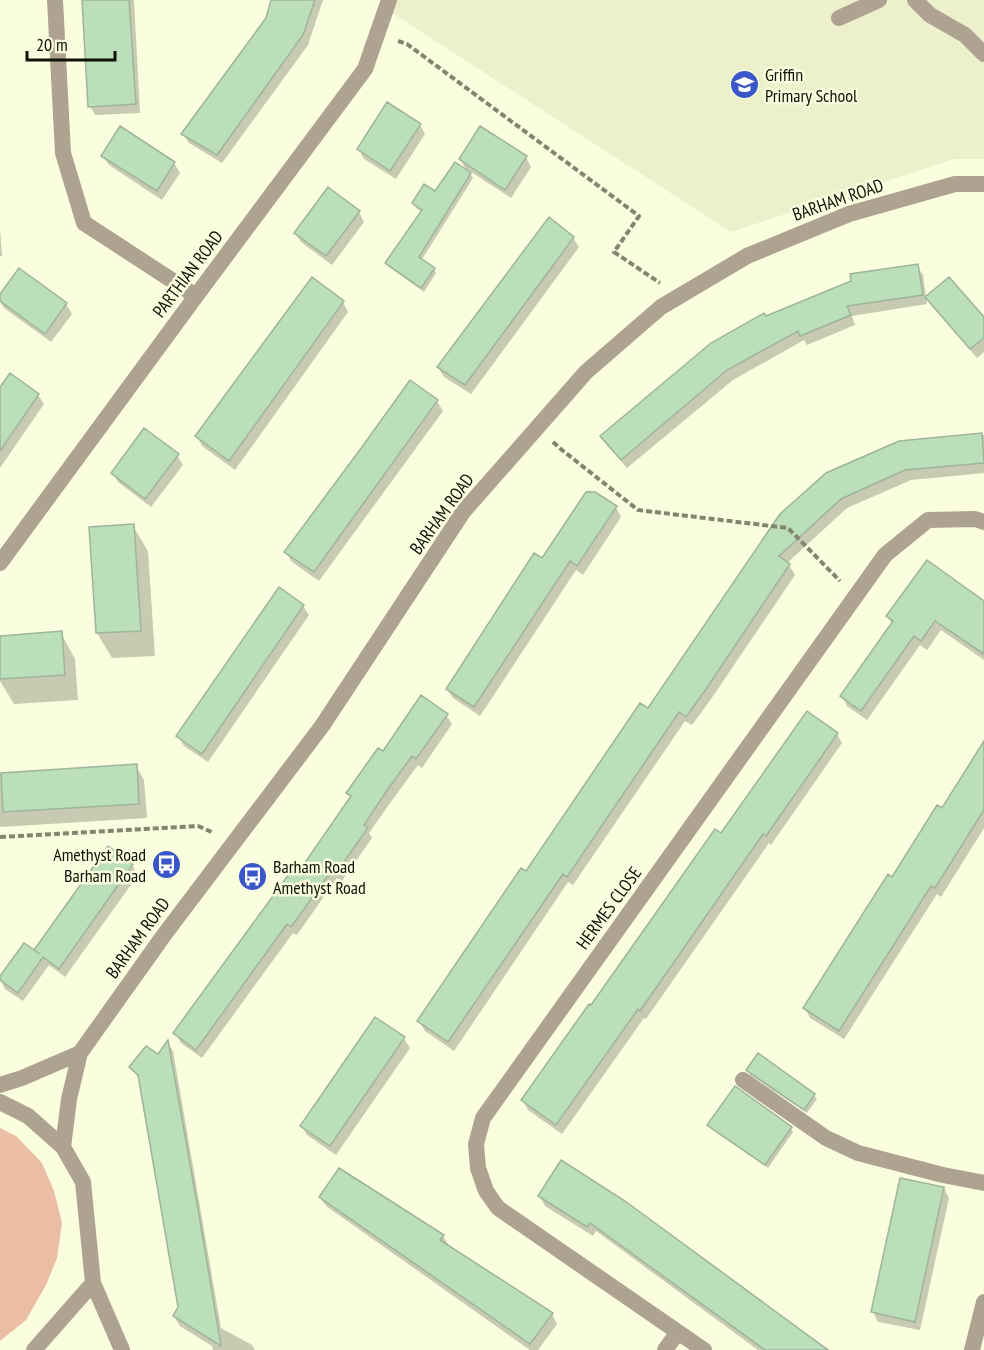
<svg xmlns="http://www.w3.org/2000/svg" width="984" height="1350" viewBox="0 0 984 1350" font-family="'PT Sans Narrow',sans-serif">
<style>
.built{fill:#edf1cb}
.green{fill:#ecbda5}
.shadow{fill:#0003}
.building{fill:#bbdfb8;stroke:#9eb49d;stroke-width:1.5}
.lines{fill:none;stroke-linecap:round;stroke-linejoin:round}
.path{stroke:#838571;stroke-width:4;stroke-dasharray:6 3;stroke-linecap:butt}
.service{stroke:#aea290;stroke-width:16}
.minor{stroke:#aea290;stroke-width:16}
.labels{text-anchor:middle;stroke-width:5;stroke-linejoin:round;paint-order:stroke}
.poi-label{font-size:18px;fill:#111208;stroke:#fafdde;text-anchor:start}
.street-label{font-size:18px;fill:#111208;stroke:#fafdde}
</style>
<rect width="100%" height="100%" fill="#fafdde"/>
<path class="built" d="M389,0H984V159H954L731,232L389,11Z"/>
<path class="green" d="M0,1128L16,1136L42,1163L54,1191L62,1223L57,1258L46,1285L26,1320L0,1341Z"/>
<path class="shadow" d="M83,0H134L140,113L95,115L90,106Z
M273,0H323L308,45L222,163L189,143L183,134L267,19Z
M420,125L425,134L396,179L364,159L359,149Z
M103,156L174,163L180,173L162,200L109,165Z
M526,157L531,167L511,198L468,170L473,178L421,261L434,269L436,273L424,292L389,267L387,263L422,212L416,208L413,203L435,193L468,173L460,159Z
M359,212L364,222L332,265L301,242L296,233Z
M0,228L2,256H0Z
M573,238L579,247L471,394L444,377L438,367Z
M917,266L923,275L927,304L852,316L855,325L807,345L804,340L733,380L627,468L608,446L602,436L765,318Z
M19,270L66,304L72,314L51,342L4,308L0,302V297Z
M927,298L984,320V352L977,358L933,307Z
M343,302L348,312L235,470L202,446L197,436Z
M410,382L437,401L443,411L319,581L292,562L286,552Z
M0,391L38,395L44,404L0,468Z
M984,435V473L911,480L847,508L787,563L789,565L795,575L709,702L692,725L685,721L573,885L568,882L454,1051L425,1031L419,1021L648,710L781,515L899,443Z
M177,455L183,465L151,507L118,482L113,473Z
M589,490L616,507L621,517L583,575L576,570L480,716L453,698L447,689L542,560Z
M133,526L148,551L155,656L112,658L97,633Z
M984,605V660L941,630L927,650L920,645L867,720L847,706L842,696L892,624L888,617Z
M303,606L309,615L208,762L184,746L178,736Z
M61,633L75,659L78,700L14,704L0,681V637Z
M446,715L452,724L422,768L418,765L393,799L369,833L372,838L342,881L337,878L297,935L293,933L202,1058L181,1043L175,1033L302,869L351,798L348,793L383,753Z
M837,734L842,743L771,845L769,843L646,1019L644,1018L562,1134L528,1110L523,1100L722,835Z
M984,744V828L941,897L937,894L844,1039L810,1018L805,1008L893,879L942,810Z
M136,766L144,780L147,818L0,827V774Z
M132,865L138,875L65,977L49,965L23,1001L5,989L0,979L39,955Z
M375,1019L404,1039L410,1048L336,1155L307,1135L302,1126Z
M168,1043L173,1051L221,1328L252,1345L255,1350H213L212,1346L180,1326L174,1316L180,1307L140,1080L131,1067L159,1056Z
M748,1070L814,1095L817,1099L807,1113L750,1075Z
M709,1125L791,1128L793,1132L768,1168L711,1129Z
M340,1170L443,1236L449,1246L552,1314L557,1324L538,1350H530L326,1206L320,1197Z
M944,1188L949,1198L920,1330L878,1322L873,1312Z
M540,1196L804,1334L830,1350H758L596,1231L593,1236L545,1206Z"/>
<path class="building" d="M82,0H129L136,104L88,107Z
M271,0H315L303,35L217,155L181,134L266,18Z
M387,102L421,124L390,171L357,149Z
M120,126L175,162L157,191L101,156Z
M480,126L527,156L505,190L459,159Z
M455,162L471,173L419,257L435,268L421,288L385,263L422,210L412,203L424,184L435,191Z
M328,187L360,211L326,256L294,233Z
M549,217L574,237L465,385L437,367Z
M918,264L923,295L847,306L851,315L800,336L798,331L727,370L621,460L600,436L711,343L764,313L766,316L851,281L850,274Z
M19,268L67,303L45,334L0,301V294Z
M312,277L344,301L229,461L195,436Z
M949,277L984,317V338L970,349L925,297Z
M10,373L39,394L0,451V387Z
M410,380L438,400L314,572L284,552L362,447Z
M144,428L179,454L145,499L111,473Z
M982,433L984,463L905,470L841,499L779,556L790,564L704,692L686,717L679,712L567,877L563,874L448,1042L417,1021L521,868L526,871L640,703L648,708L780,514L826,473L899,441Z
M586,492H595L617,506L577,566L570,561L474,707L446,689L534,553L542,558Z
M134,524L141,631L96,633L89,527Z
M927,560L984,601V654L935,621L921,641L914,636L861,711L840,696L893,621L886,616Z
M279,587L304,605L202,754L176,736Z
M62,631L65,675L0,679V636Z
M421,695L448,714L416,759L412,756L388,789L364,825L368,828L336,873L332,870L291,927L287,924L196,1050L173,1033L297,863L302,867L351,796L346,793L378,748L383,751Z
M807,711L838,733L766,836L763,834L640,1011L638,1009L556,1125L521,1100L589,1004L591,1005L715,829L721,833Z
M984,741V810L935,888L931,886L839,1031L803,1008L888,874L892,877L937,805L942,808Z
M137,764L139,804L3,812L1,773Z
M108,846L133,864L59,969L43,957L18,993L0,980V976L24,943L40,954L34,950Z
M375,1017L405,1037L330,1146L300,1126Z
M168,1040L199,1215L221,1346L173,1316L178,1307L138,1075L129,1067L146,1046L158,1054Z
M758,1053L815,1094L804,1110L746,1070Z
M735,1086L792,1127L765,1165L707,1125Z
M561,1160L625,1201L828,1350H765L590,1223L587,1227L538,1196Z
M339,1168L444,1235L440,1240L553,1313L530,1344L319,1197Z
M900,1178L944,1187L915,1322L871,1312Z"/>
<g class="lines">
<path class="path" d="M398,41L407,44L639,216L614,252L660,283
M553,442L562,450L638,510L788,528L840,581
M0,837L198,826L214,833"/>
<path class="service" d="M915,0L930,15L965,35L984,54
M839,18L879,0
M743,1080L826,1138L858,1153L943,1175L984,1183"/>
<path class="minor" d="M55,0L63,153L84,223L196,296
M0,563L196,296L365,69L389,0
M0,1085L22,1078L80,1053
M0,1102L28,1116L63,1147L83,1182L93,1283L122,1350
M63,1147L69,1099L80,1053L164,935L322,726L463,512L586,372L661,307L747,256L849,214L955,184H984
M34,1350L93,1283
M665,1350L678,1332
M704,1350L498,1208L486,1191L478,1168L476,1144L483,1118L885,555L928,520L975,519L984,522
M972,1350L984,1302"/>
</g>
<defs>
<symbol id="school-disc" viewBox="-11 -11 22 22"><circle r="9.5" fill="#3a57c9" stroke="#fafdde"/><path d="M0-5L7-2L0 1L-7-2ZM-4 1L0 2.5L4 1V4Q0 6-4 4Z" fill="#fff"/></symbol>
<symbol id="bus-disc" viewBox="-11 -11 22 22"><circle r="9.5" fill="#3a57c9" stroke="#fafdde"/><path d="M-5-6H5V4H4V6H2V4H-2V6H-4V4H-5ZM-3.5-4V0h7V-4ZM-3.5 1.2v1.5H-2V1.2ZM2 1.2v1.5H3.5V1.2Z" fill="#fff"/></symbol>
</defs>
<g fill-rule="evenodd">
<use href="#school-disc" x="728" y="68" width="33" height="33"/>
<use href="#bus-disc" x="150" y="848" width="33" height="33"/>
<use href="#bus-disc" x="236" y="860" width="33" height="33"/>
</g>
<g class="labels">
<g class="poi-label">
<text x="765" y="81">Griffin<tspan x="765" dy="21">Primary School</tspan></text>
<text x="146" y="861" text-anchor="end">Amethyst Road<tspan x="146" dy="21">Barham Road</tspan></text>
<text x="273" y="873">Barham Road<tspan x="273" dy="21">Amethyst Road</tspan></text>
</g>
<g class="street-label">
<text transform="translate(838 200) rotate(-19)" y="6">BARHAM ROAD</text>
<text transform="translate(188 274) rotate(-53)" y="6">PARTHIAN ROAD</text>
<text transform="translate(442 514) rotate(-54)" y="6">BARHAM ROAD</text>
<text transform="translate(609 908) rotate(-54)" y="6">HERMES CLOSE</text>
<text transform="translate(138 938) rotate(-54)" y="6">BARHAM ROAD</text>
</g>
</g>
<path d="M27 51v9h88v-9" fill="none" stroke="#111208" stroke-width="3"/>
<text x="36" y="51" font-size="18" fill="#111208" stroke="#fafdde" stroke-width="4.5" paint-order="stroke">20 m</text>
</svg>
